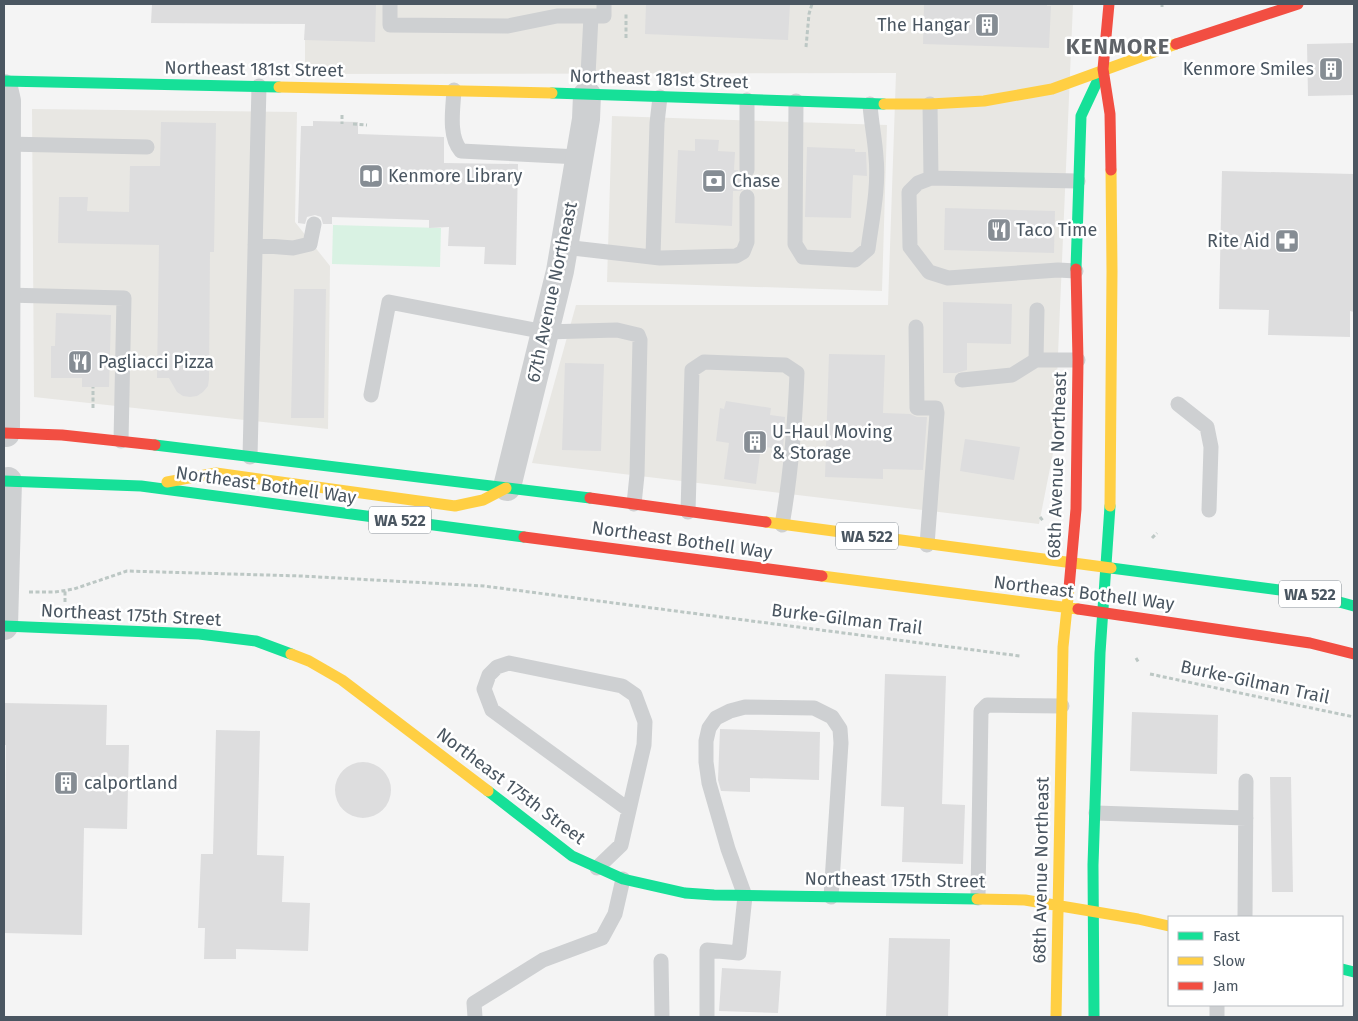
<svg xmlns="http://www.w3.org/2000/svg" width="1358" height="1021" viewBox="0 0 1358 1021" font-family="'Fira Sans',sans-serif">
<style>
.commercial{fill:#e8e7e3}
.green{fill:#d9f2e3}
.building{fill:#ddddde}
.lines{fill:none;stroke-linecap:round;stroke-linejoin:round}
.path{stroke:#bcc7c4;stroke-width:3;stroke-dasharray:4 2.5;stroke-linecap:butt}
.lane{stroke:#ced0d2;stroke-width:15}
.street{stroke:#ced0d2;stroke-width:28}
.fast{stroke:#16e098;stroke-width:11}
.slow{stroke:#ffcf43;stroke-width:11}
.jam{stroke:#f24e42;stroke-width:11}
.labels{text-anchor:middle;stroke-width:5;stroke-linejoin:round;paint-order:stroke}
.shield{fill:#fff;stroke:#808990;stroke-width:1}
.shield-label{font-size:16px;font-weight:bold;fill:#4a5661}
.poi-label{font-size:18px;fill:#4a5661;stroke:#fff;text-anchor:start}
.street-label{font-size:18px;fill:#4a5661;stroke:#fff}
.district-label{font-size:22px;font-weight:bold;letter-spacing:1px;fill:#5f6368;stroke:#fff}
</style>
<rect width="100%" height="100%" fill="#f4f4f4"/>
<path class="commercial" d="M305,4H1073L1054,448L1039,524L532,463L576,305H888L896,73L305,74Z
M32,109L297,112L295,222L330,266L328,429L34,397Z
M612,116L887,125L882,291L607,282Z"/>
<path class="green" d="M333,225L441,228L440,267L332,264Z"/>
<path class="building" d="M152,4H376L375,42L304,40L305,24L151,23Z
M646,4H790L788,40L645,34Z
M924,4H1047V6H1051L1049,48L923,44Z
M1354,43V95L1308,96L1307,44Z
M313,121L358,122V134L444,137V163L518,164L516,265L484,264L485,247L448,246L449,227L429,228V220L332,217V224H323L321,217L315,215L307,217L305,224L298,223L301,126H313Z
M161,122L216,123L214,252H210L209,379L208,386L203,392L197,396L190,397L183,396L177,392L169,378H157L159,245L58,243L59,197H88L87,211L129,212L130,166H160Z
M695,139L719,140L718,151L735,152L734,170H738L739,175L743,178H751L750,188H747L740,191H733L732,226L675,223L678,150L695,151Z
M807,147L855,149V152H866L867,176L853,175L851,218L805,217Z
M1222,171L1354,174V312L1350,311V337L1268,335L1269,310L1219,309Z
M945,208L1055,211L1054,253L944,250Z
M294,289H326L324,418H291Z
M943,302L1012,304L1011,344L967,343V370L956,373H943Z
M56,313L111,315L109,387H82V378H51V346H55Z
M829,354L885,355L883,413L910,414L917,417H927L923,470L883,469V479L825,477Z
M565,363L604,364L601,451L562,450Z
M726,401L771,408L770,415L785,417L783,450L761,446L756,484L724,479L729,443L716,441L720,408L724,409Z
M965,439L1020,447L1014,480L960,471Z
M885,674L946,676L942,804L965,805L963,864L902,862L904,807L881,806Z
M4,703L107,705L106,745H129L127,829L84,828L82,935L4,933L6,745H4Z
M1132,712L1218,715L1217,774L1130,771Z
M720,729L820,732L819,780L750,778V792L721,791L718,780Z
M216,730L260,731L257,855L284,856L282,902L310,903L308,951L236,949V959H204L205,928H198L201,854H213Z
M335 790a28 28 0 1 1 56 0a28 28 0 1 1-56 0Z
M1270,777H1291L1293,892H1272Z
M889,938L950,939L948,1017H886Z
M722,968L781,971L778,1013L719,1011Z"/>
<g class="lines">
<path class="path" d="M1162,7V4
M626,38V14
M806,47L809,14L812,4
M342,115V124
M353,124L367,125
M93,408V387
M1040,517L1044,522
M1152,538L1157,533
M29,592H55L74,589L127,571L301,576L484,586L1020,656
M65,602V590
M1136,658L1139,663
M1150,674L1354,717"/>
<path class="lane" d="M390,4V25L508,26L557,16H604V4
M454,90C453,109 448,136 461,151L579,157
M587,95L591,16
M747,100V170
M796,101L795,244L803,257L855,260L868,249C872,219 879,187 876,157C875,139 871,122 870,104
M930,104L931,178
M6,144L147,147
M255,245L293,248L310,244L314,224
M564,247L660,258L736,256L743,252L747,242V197
M653,257L657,123L660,97
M1076,271L1058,270L948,278L929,272L910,247L909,192L918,183L931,178L1078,181
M6,295L124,298L121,441
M916,327L917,408H936L937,413L927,545
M1036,360L1037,310
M962,380L1012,375L1036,360H1078
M371,395L389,302L545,332L617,330L638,335L640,340L637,475L634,504
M1178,404L1207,427L1211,447L1209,510
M250,457L259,86
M688,512L692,370L704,362L785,365L797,373C795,424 791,474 782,525
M1096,813L1246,818
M597,868L621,845L634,788L644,745L645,722L635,695L622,686L509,663L497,667L489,675L484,689L492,710L629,810
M978,898L981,711L987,705L1062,706
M1245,917L1246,781
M661,961L662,1017
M475,1017L474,1003L543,960L602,938L615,914L623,879
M707,1017V950L739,953L745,896L728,849L709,783L706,762V741L709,728L716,718L730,711L745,707L814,708L832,717L840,729L841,743L831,897
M1217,1017V1005"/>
<path class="street" d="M4,88L7,101L6,433
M507,487L560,271L586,119L587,95
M4,626L8,481"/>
<path class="fast" d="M4,81L279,87
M552,93L884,104
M1076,269L1081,116L1103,69
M155,445L590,498
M4,481L141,486L524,537
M1111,568L1310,594L1354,606
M4,626L199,634L256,641L291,654
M488,791L572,856L623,879L685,893L714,895L977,899
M1342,969L1354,972
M1094,1017L1093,865L1100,653L1110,506"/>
<path class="slow" d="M279,87L552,93
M884,104H930L984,101L1052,89L1176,44
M167,482L216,473L455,506L483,500L506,488
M1110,506L1112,271L1111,170
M766,522L1111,568
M822,576L1078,609
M291,654L309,661L342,680L488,791
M977,899L1025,900L1138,919L1169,926
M1056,1017L1063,647L1069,588"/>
<path class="jam" d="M1109,4L1103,69L1110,114L1111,170
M1176,44L1298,4
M4,433L62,435L155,445
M590,498L766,522
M524,537L822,576
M1069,588L1076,509L1078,360L1076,269
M1078,609L1310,643L1354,654"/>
</g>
<defs>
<symbol id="building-square" viewBox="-11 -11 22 22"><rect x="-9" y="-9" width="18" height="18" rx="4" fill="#868d94" stroke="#fff"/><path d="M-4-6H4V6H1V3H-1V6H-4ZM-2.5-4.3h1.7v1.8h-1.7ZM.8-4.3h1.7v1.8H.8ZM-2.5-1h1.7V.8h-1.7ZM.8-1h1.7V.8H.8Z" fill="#fff"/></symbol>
<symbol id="library-square" viewBox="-11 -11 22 22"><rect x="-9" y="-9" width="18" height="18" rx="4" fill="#868d94" stroke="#fff"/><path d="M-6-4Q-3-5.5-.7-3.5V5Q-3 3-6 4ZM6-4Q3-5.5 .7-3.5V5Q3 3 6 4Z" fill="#fff"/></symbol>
<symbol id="bank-square" viewBox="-11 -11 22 22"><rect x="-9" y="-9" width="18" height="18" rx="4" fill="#868d94" stroke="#fff"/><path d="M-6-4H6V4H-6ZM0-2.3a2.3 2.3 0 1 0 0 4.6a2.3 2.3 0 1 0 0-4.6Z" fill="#fff"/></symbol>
<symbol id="restaurant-square" viewBox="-11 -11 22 22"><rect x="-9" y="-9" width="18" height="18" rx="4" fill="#868d94" stroke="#fff"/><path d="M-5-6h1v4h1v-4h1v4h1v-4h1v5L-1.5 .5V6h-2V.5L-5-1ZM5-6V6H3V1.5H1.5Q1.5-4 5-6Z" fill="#fff"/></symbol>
<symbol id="pharmacy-square" viewBox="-11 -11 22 22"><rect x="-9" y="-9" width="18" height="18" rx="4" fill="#868d94" stroke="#fff"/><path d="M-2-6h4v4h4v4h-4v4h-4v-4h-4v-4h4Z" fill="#fff"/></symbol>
</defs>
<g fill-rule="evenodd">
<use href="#building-square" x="973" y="11" width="28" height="28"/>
<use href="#building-square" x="1317" y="55" width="28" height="28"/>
<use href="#library-square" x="357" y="162" width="28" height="28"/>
<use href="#bank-square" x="700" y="167" width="28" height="28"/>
<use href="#restaurant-square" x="985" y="216" width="28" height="28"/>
<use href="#pharmacy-square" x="1273" y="227" width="28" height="28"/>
<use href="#restaurant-square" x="66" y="348" width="28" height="28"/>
<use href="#building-square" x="741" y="428" width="28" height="28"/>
<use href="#building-square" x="52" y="769" width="28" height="28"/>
</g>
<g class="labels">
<g class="shield">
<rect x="369" y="506.5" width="62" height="27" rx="4"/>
<rect x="836" y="522.5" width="62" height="27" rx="4"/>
<rect x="1279" y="580.5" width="62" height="27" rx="4"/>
</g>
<g class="shield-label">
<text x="400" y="526">WA 522</text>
<text x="867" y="542">WA 522</text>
<text x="1310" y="600">WA 522</text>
</g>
<g class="poi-label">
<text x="970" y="31" text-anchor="end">The Hangar</text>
<text x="1314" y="75" text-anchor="end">Kenmore Smiles</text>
<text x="388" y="182">Kenmore Library</text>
<text x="732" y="187">Chase</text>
<text x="1016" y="236">Taco Time</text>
<text x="1270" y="247" text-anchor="end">Rite Aid</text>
<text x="98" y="368">Pagliacci Pizza</text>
<text x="772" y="438">U-Haul Moving<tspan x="772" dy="21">&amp; Storage</tspan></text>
<text x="84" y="789">calportland</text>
</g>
<g class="street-label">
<text transform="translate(254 69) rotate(1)" y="6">Northeast 181st Street</text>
<text transform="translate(659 79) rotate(2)" y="6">Northeast 181st Street</text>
<text transform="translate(552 292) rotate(-78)" y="6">67th Avenue Northeast</text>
<text transform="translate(1057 465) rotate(-88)" y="6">68th Avenue Northeast</text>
<text transform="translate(266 485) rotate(8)" y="6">Northeast Bothell Way</text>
<text transform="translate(682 540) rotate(8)" y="6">Northeast Bothell Way</text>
<text transform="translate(1084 593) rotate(7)" y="6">Northeast Bothell Way</text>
<text transform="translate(131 615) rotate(3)" y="6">Northeast 175th Street</text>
<text transform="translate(847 619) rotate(7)" y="6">Burke-Gilman Trail</text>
<text transform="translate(1255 682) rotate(12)" y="6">Burke-Gilman Trail</text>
<text transform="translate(511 786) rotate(37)" y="6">Northeast 175th Street</text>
<text transform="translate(1041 870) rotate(-89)" y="6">68th Avenue Northeast</text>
<text transform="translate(895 880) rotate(1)" y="6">Northeast 175th Street</text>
</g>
<g class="district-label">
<text x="1118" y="54">KENMORE</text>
</g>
</g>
<rect width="1358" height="1021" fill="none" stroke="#4a5661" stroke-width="10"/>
<rect x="1168" y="916" width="175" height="90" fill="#ffffff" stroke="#b7bbc0"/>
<rect x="1178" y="932" width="25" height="8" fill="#16e098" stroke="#b7bbc0"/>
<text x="1213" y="941" font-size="15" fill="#4a5661">Fast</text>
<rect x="1178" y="957" width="25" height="8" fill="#ffcf43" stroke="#b7bbc0"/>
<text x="1213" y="966" font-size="15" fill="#4a5661">Slow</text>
<rect x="1178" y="982" width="25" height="8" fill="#f24e42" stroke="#b7bbc0"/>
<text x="1213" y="991" font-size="15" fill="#4a5661">Jam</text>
</svg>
